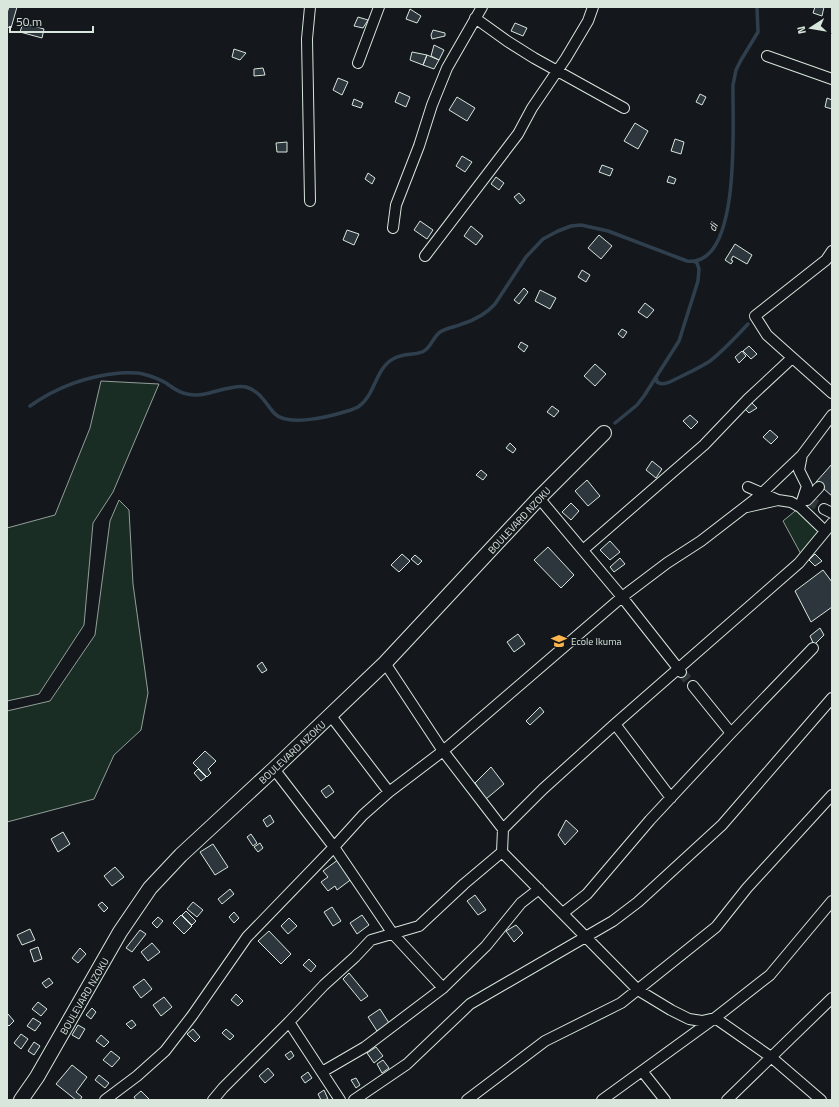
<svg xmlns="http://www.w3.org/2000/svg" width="839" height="1107" viewBox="0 0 839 1107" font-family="'Titillium Web',sans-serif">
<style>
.green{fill:#1a2d24;stroke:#939e99}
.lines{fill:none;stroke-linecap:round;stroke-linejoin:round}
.stream{stroke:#2f3f4d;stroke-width:3.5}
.building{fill:#2c363c;stroke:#d8e6dc}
.street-tunnel{stroke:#313739;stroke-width:10;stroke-dasharray:10 5;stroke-linecap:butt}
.street-casing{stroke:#d8e6dc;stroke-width:12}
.secondary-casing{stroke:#d8e6dc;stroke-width:16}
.street{stroke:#14181c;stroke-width:10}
.secondary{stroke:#14181c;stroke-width:14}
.labels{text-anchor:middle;stroke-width:3;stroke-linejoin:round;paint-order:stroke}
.street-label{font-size:10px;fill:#d8e6dc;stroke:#14181c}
.poi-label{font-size:10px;fill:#d8e6dc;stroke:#14181c;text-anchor:start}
.water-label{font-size:11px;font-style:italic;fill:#d8e6dc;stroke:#14181c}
</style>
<rect width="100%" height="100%" fill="#14181c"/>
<path class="green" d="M101,381L159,384L113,492L93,523L84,625L39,694L7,701V528L55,515L90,428Z
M119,500L129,510L133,584L148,693L141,730L114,755L94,799L7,822V711L50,701L95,635L110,521Z
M800,507L825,531L802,556L783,521Z"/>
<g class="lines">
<path class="stream" d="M656,377L657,382C664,387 673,380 680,377C690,372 701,367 710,361C724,350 736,337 748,324
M30,406C57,387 86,376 120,373C128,373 136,372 143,374C151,376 159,379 166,383C173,388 179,393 187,394C192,395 200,395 205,394C216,392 236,384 246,387C260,391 266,404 274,413C287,427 328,417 344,412C349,411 354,409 358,407C375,396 375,369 393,359C405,352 412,356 422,352C431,349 432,338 440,332C446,328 455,327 462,324C475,320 486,314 495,304L526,257L543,239L558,231L571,226L581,225L608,231L687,261C743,268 732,118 733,85L736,70L741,60L758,32L757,7
M615,423L637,405L644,396L679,341L698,281L699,269L697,263L695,262"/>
</g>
<path class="building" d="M9,7H17L11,28L7,27V13Z
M815,7H824L822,16L813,13Z
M410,9L421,16L417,23L406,19Z
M358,17L368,20L363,28L354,26Z
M23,23L44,29L42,38L20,32Z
M515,23L527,28L523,36L511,31Z
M433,30L445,33V36L432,39L431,35Z
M434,45L444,50L439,60L431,56Z
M234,49L246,53L240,60L232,57Z
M412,52L427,55L423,65L410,60Z
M427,55L439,60L434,69L423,65Z
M263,68L265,75L254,76V69Z
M338,78L348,82L342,95L333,90Z
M399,92L410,97L406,107L395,102Z
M700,94L706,97L702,105L696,102Z
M457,97L475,108L467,121L449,110Z
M827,98L832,100V109L825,107Z
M354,99L363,103L361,108L352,105Z
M635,123L648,131L638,149L624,141Z
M675,139L684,142L681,154L671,151Z
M287,142V152H277L276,143Z
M462,156L472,162L465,172L456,166Z
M602,165L613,169L610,176L599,172Z
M368,173L375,178L372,184L365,179Z
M669,176L676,179L674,184L667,182Z
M496,177L504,183L499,190L491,184Z
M519,193L525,200L520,204L514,197Z
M420,221L433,230L427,239L414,230Z
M471,226L483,236L476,245L464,236Z
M347,230L359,234L354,245L343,240Z
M599,235L612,246L601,259L588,248Z
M735,244L752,255L747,264L733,256L731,260L733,261L731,264L725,260Z
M582,270L590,275L586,282L578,277Z
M524,288L528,292L519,304L514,300Z
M540,290L556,298L550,309L535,301Z
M645,303L654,310L647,318L638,312Z
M622,329L627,332L623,338L618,334Z
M521,342L528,346L524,352L518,347Z
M749,346L757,354L751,359L743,351Z
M742,351L746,356L739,363L735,357Z
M595,364L606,374L595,386L584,376Z
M749,400L757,408L749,413L742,406Z
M552,406L559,411L554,417L547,412Z
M690,415L698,422L691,429L683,421Z
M770,430L778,437L771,444L763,437Z
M510,443L516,449L513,453L506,448Z
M652,461L662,469L656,478L646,470Z
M832,464V496L816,482Z
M481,470L487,475L483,480L476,475Z
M587,480L600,496L588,506L575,491Z
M571,503L579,511L571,520L562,512Z
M610,541L620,552L610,560L600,550Z
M548,547L574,575L561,588L534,560Z
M402,554L410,561L399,572L391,565Z
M815,554L822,561L815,566L809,560Z
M415,555L422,561L418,565L411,559Z
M620,558L625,564L614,572L610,567Z
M823,570L832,582V607L811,622L795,591Z
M820,628L824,635L814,645L810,636Z
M518,634L525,644L514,652L507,642Z
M262,662L267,670L262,673L257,666Z
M540,707L544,712L530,725L526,721Z
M205,751L216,761L208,769L211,773L207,777L193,763Z
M491,767L504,784L486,799L475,783Z
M198,769L206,777L201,781L194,773Z
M329,785L334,792L326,798L321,791Z
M270,815L274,822L267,827L263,820Z
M566,820L578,831L565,845L558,835Z
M63,832L70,844L58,852L51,839Z
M251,834L257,843L253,846L247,837Z
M260,843L263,848L258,852L254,847Z
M213,844L228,867L215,875L200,852Z
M339,859L353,878L337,890L335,886L328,891L321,882L328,877L323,871Z
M115,867L124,877L112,886L104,876Z
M230,889L234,894L222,904L218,899Z
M475,895L486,910L478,915L467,901Z
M102,902L108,908L104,912L98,905Z
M193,902L203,910L197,917L187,909Z
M332,907L341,921L333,926L324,912Z
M186,911L196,921L192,925L182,915Z
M234,912L239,918L234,923L229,917Z
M181,915L192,926L184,934L173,923Z
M362,915L369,925L357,934L350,923Z
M158,917L163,921L157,928L152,923Z
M289,918L297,926L288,934L281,926Z
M516,925L523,933L514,942L506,931Z
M30,929L35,940L22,945L17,935Z
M140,930L146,934L132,952L126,948Z
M269,931L291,954L281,964L258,941Z
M152,943L160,952L148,961L141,952Z
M38,947L42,959L34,962L30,950Z
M80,948L86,954L78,963L72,958Z
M309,959L316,966L311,972L303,965Z
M349,973L368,996L361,1001L343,979Z
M49,978L53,983L46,988L42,983Z
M144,979L152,989L141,998L133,987Z
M236,994L243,1001L238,1006L231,1000Z
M164,997L172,1007L161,1016L153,1005Z
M38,1002L47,1009L41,1016L32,1009Z
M92,1008L96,1012L91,1019L86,1015Z
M380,1009L389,1023L377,1031L368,1017Z
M8,1014L14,1021L9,1026L7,1024V1015Z
M33,1018L41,1023L35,1031L27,1026Z
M132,1020L136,1025L131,1029L126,1024Z
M78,1025L85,1029L79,1039L72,1035Z
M193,1029L200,1037L195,1042L187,1034Z
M226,1029L234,1036L230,1040L222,1033Z
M21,1034L28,1039L21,1049L14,1043Z
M101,1035L109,1042L104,1047L96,1041Z
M34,1042L40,1046L34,1055L28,1051Z
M376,1047L383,1056L374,1063L367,1053Z
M111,1051L120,1058L112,1067L103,1060Z
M291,1051L294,1056L289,1060L285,1055Z
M383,1060L389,1068L382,1073L377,1064Z
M72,1065L87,1077L76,1092L82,1097L80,1100H76L56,1084Z
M268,1068L274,1075L265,1083L259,1076Z
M308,1072L312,1078L305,1083L301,1077Z
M99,1075L109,1083L105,1088L95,1080Z
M356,1078L360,1085L356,1088L351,1080Z
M324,1090L328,1099L321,1100L318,1094Z
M141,1091L149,1099V1100H136L134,1097Z"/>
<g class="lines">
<path class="street-tunnel" d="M808,500L824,509
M681,672L693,686"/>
<defs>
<path id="street" d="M475,18L507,41L534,58L624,108
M767,56L832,79
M358,63L379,7
M310,201L307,39L310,7
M393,228L396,205L419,146L432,105L447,68L482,7
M832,251L826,260L755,316L767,335L832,393
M425,256L518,134L532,108L566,58L588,21L593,7
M748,487L778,500L791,502L800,507L825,531
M539,498L622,597L681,672
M807,500L819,487
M747,507L778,500
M800,507L807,486L799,470L802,455
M824,509L832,513
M583,550L704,445L748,399L792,358
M385,663L443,751L503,829
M693,686L731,733
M331,716L389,792
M615,724L671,798
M274,769L334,847L393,934L443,988
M502,852L638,990L671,1010L689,1019L702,1021L715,1018L771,1057L821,1100
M563,913L587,894L650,820L731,733L813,648
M289,1022L340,1100
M642,1071L665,1100
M322,1072L365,1047L443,988L486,946L521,903L539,889
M105,1100L137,1076L165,1051L192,1016L247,937L334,847L363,815L389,792L443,751L622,597L667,563L701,541L758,497L802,455L832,415
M213,1100L223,1088L289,1022L324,985L355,957L371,940L419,926L464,884L502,852L503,829L543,789L615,724L799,563L832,523
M354,1100L407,1064L470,1004L613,921L638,902L722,825L832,698
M467,1100L545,1041L621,1003L716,927L747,888L832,795
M602,1100L715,1018L770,975L832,901
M727,1100L832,998"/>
<path id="secondary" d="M21,1100L37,1077L120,932L150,888L181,855L274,769L385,663L539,498L604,433"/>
</defs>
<use href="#street" class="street-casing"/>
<use href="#secondary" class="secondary-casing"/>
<use href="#street" class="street"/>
<use href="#secondary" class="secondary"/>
</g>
<defs>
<symbol id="school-bare" viewBox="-9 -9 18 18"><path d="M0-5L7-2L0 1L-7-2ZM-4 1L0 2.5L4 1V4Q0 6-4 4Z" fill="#ffb74d" stroke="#14181c" stroke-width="2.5" paint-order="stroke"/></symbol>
</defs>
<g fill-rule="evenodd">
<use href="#school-bare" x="548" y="630" width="22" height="22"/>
</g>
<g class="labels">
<g class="street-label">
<text transform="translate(519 520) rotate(-47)" y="4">BOULEVARD NZOKU</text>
<text transform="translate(292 752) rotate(-43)" y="4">BOULEVARD NZOKU</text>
<text transform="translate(84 996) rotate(-60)" y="4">BOULEVARD NZOKU</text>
</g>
<g class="poi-label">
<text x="571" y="645">Ecole Ikuma</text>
</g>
<g class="water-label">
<text transform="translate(713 227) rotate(-66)" y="4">di</text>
</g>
</g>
<rect width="839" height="1107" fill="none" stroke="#d8e6dc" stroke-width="16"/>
<g transform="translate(811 28) rotate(258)" stroke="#14181c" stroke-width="3" paint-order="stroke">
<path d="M0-3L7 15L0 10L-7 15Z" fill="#d8e6dc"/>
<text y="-6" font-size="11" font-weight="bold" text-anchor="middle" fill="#d8e6dc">N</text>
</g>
<path d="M10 26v6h83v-6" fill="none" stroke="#d8e6dc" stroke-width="2"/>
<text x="16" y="26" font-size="12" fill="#d8e6dc" stroke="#14181c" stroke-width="3" paint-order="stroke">50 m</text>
</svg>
